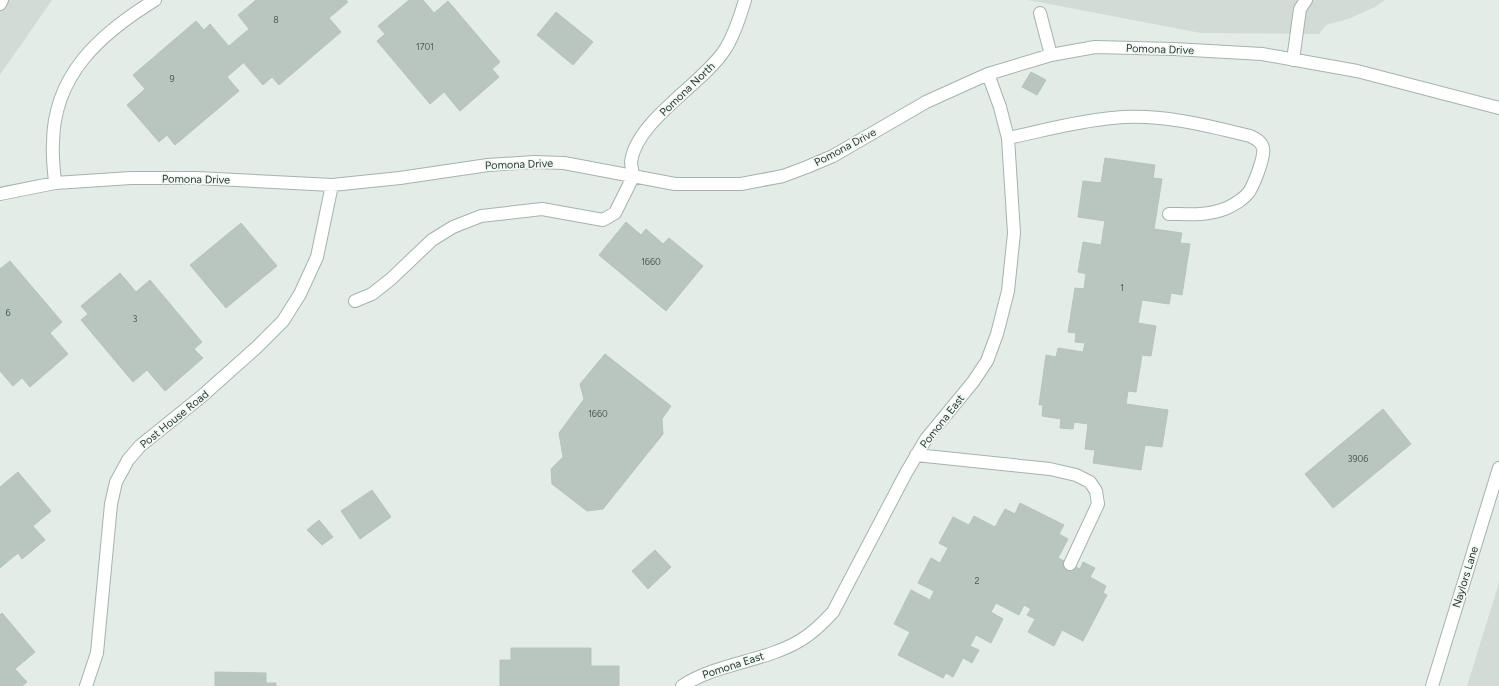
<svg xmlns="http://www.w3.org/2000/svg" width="1499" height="686" viewBox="0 0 1499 686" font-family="Figtree,sans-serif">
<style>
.built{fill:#d2dbd6}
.building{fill:#b9c6c0;stroke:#b6c4bd}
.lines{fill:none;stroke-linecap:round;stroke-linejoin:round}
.minor-casing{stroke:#a6b3ad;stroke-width:14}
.minor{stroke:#fff;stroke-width:12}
.labels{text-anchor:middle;stroke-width:3.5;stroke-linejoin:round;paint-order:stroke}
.number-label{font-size:9px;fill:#4a5e56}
.street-label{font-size:11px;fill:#253b33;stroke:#f4f8f5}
</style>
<rect width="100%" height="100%" fill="#e3ece7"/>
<path class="built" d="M0,0H52L0,75Z
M1028,0H1385L1375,7L1348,19L1326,25L1319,34L1201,33Z
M1499,583V686H1467Z"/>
<path class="building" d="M256,0H346L348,2L329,18L341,32L279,85L272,77L263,85L229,46L249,29L238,15Z
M409,0H423L434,13L448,1L500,62L492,69L499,77L460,111L444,92L430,104L377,41L385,34L378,26Z
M556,12L593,42L573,65L537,35Z
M196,21L204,30L210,24L243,63L227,77L239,91L175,145L167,135L159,142L127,105L145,89L133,75Z
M1031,72L1046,80L1037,95L1022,87Z
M1105,158L1155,165L1153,178L1162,179L1154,229L1182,233L1180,243L1190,244L1182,295L1171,293L1169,304L1142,300L1138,323L1156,326L1151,356L1142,355L1136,392L1128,391L1126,404L1168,410L1162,447L1145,445L1141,470L1093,463L1095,450L1085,449L1088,424L1074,422L1073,429L1060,428L1061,419L1042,416L1043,405H1039L1046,355L1056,357L1058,348L1083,352L1085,343L1075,342L1076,333L1068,332L1075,288L1084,289L1086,274L1078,272L1083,242L1101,245L1105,221L1078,217L1083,181L1101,183Z
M626,222L641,235L646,229L663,244L669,238L703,266L666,311L599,255Z
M241,223L277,266L226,308L190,265Z
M10,261L62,322L50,333L68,354L30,387L22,378L13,386L0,371V269Z
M120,273L136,292L150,280L202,342L194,349L203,358L165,391L147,370L133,382L81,320L88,314L81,306Z
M605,354L671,406L662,419L663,434L603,509L587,511L552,484L551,469L563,457L559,433L584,399L580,384Z
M1383,409L1411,444L1333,508L1305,474Z
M18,472L51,511L33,526L45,540L22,559L18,553L0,568V487Z
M372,490L391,517L360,539L341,511Z
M1020,503L1064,525L1059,534L1068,539L1058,558L1080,569L1083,562L1095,568L1090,577L1106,586L1103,593L1107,595L1083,641L1062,630L1054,646L1028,632L1035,619L1027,615L1031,609L1024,605L1019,615L996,603L991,612L1003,619L991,643L976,635L970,646L979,650L972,663L963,658L953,677L946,673L943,678L898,655L910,632L894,624L911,590L930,600L934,591L918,583L931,558L940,563L948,548L939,543L953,517L969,525L974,516L995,527L1005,509L1015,514Z
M319,520L333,537L322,545L307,530Z
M655,550L671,567L648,589L632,571Z
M2,613L35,652L15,669L27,682L22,686H0V615Z
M511,648H591V666H619V686H500V660H511Z
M215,672L266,673V683H276V686H215Z"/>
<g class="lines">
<defs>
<path id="minor" d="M0,4L2,0
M1040,13L1051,55
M1293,60L1300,9L1306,0
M1008,138C1042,131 1077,121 1112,118C1159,113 1206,125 1250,136C1256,139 1261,141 1263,148C1265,157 1254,184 1249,192C1243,200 1235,204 1227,208C1208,216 1189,214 1169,214
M633,177C633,172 631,166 631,162C636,121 701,85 724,51C734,36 740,17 745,0
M55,183C54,170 52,157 53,144C53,75 100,34 155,0
M0,194L55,183L131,178H196L332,185L400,178L488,165L534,162L564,163L675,184H741L783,176L807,167L833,156L926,102L988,74L1051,55L1095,47L1174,49L1262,54L1357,71L1499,108
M355,301L372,294L391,279L432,240L453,227L481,216L542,209L603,220L615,213L633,177
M916,455L1050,469L1076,475L1090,482L1096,491L1098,504L1070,564
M86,686L97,653L111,504L116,482L128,460L140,446L202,396L257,347L283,321L300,294L317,257L332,185
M682,686C719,662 765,662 801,640C814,632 823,623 833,612L906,473L926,439L973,382L987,361L997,334L1008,291L1014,233L1008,138L1000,107L988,74
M1432,686L1499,468"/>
</defs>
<use href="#minor" class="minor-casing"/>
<use href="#minor" class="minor"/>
</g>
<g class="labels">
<g class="number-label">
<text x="276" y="23">8</text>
<text x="425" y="50">1701</text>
<text x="172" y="82">9</text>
<text x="651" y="265">1660</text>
<text x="1122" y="291">1</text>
<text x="8" y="316">6</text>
<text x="135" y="322">3</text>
<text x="598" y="417">1660</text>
<text x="1358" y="462">3906</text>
<text x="977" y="584">2</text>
</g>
<g class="street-label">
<text transform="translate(1160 49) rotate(2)" y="4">Pomona Drive</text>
<text transform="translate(687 89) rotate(-44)" y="4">Pomona North</text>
<text transform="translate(845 147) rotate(-28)" y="4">Pomona Drive</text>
<text transform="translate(519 164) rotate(-2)" y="4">Pomona Drive</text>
<text transform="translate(196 179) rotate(1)" y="4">Pomona Drive</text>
<text transform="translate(174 419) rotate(-39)" y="4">Post House Road</text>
<text transform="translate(942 421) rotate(-52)" y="4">Pomona East</text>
<text transform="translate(1465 577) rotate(-73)" y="4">Naylors Lane</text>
<text transform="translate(733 665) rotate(-18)" y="4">Pomona East</text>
</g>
</g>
</svg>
